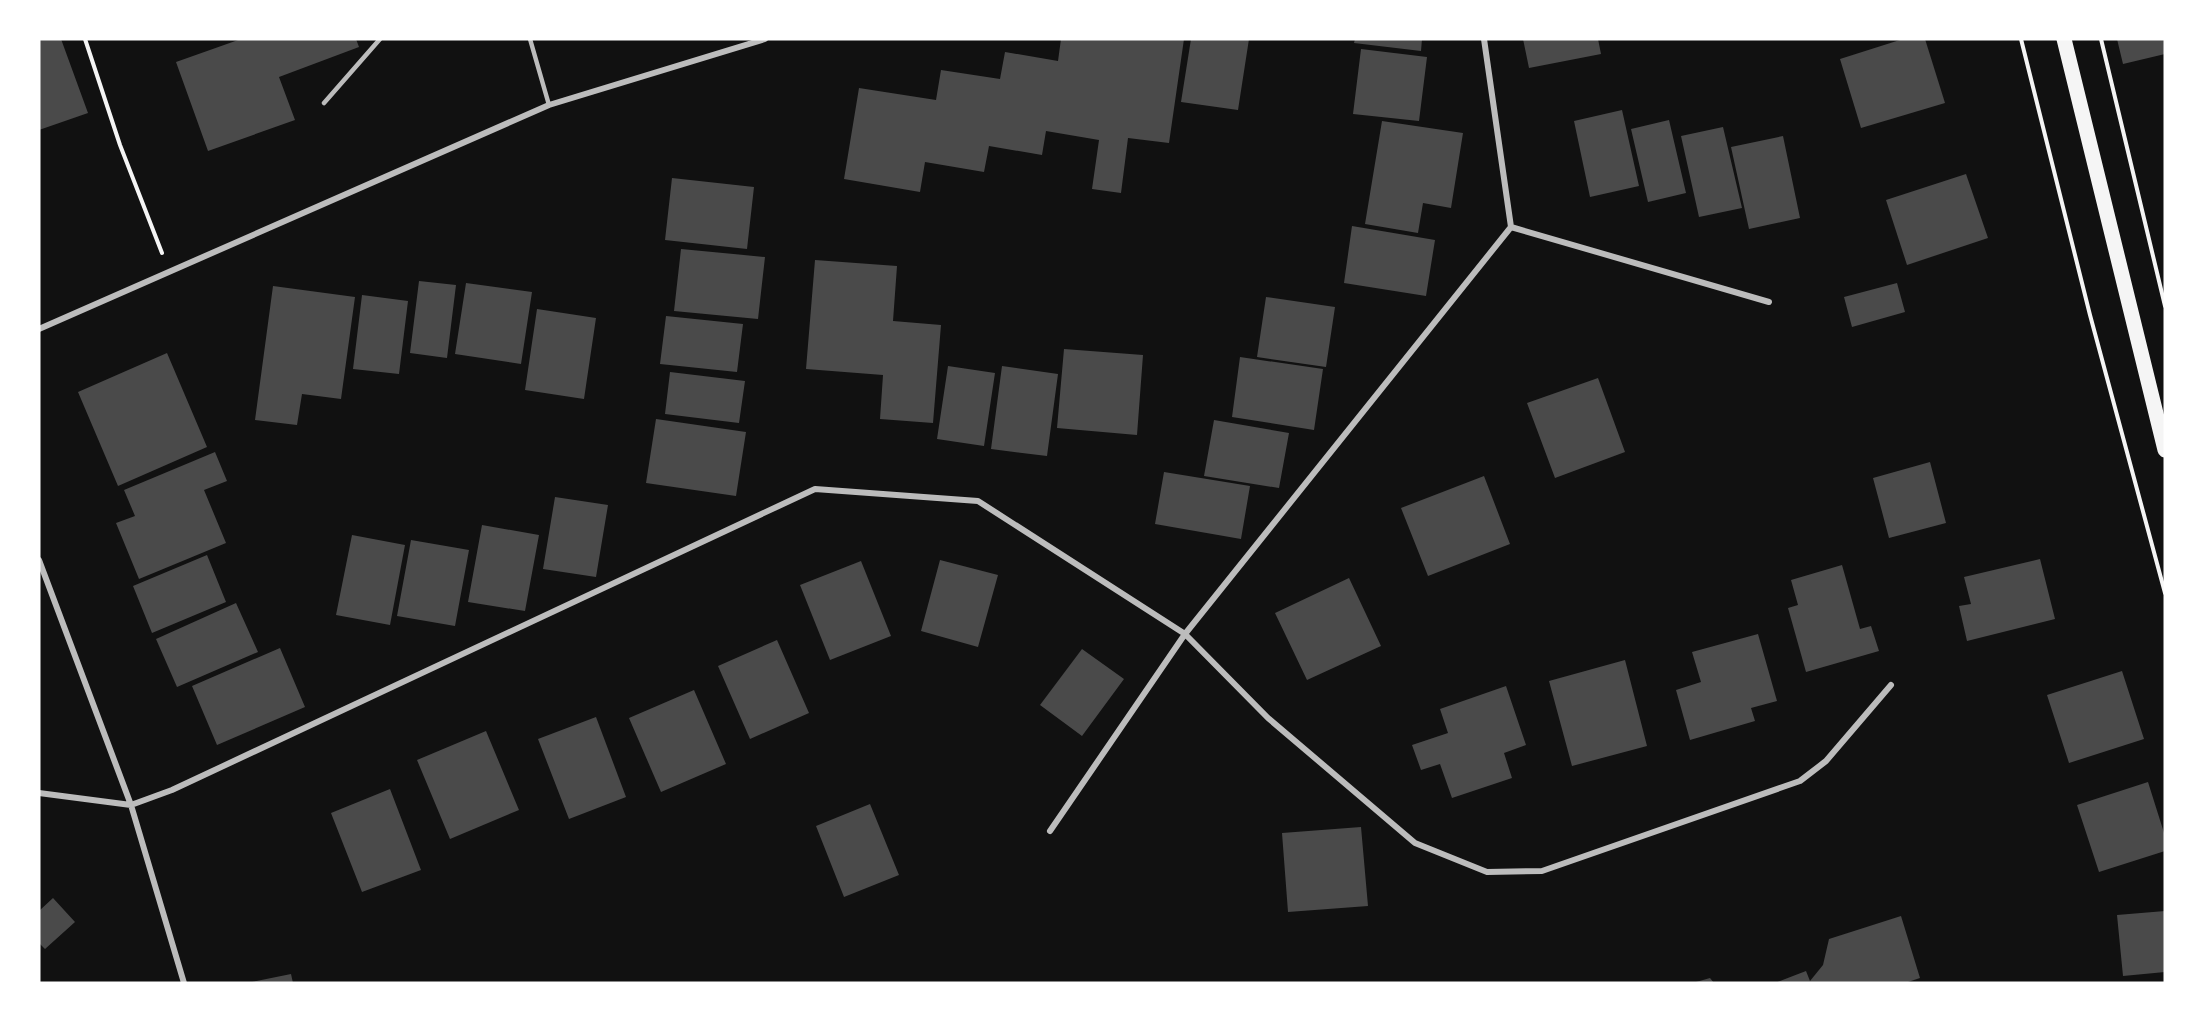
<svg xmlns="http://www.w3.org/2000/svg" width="2204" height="1022" viewBox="0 0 2204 1022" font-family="Signika,sans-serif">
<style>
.building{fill:#4a4a4a}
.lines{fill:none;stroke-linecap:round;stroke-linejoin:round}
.path{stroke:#f5f5f5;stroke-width:4}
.service{stroke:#bcbcbc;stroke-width:4.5}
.minor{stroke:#bcbcbc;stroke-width:6}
.primary{stroke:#f5f5f5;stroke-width:15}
</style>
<rect width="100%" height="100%" fill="#111"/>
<path class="building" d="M39,39H61L88,113L39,130Z
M241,39H356L359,47L279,77L295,120L208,151L176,62Z
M1061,39H1184L1169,143L1128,138L1121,193L1092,189L1099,140L1046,131L1042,155L989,146L984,172L925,162L920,192L844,179L859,88L936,100L941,70L1000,79L1005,52L1058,61Z
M1191,39H1249L1238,110L1181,102Z
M1355,39H1422L1421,51L1354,43Z
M1523,39H1598L1601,54L1529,68Z
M1903,39H1925L1945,103L1861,128L1840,59Z
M2117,39H2165V54L2123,64Z
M1361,49L1427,57L1419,121L1353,114Z
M1622,110L1639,186L1590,197L1574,121Z
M1669,120L1686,193L1648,202L1631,129Z
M1382,121L1463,133L1451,208L1423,203L1418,233L1365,224Z
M1723,127L1742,208L1699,217L1681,136Z
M1783,136L1800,218L1749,229L1731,147Z
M1966,174L1988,238L1907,265L1886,200Z
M672,178L754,187L747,249L665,240Z
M1352,226L1435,240L1426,296L1344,283Z
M681,249L765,257L758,319L674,311Z
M815,260L897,266L893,321L941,325L933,423L880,419L883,375L806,369Z
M419,281L456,285L447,358L410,353Z
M466,283L532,292L521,364L455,354Z
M1897,283L1905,312L1852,327L1844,297Z
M273,286L355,297L341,399L302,394L297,425L255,420Z
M362,295L408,301L399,374L353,369Z
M1266,297L1335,307L1326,367L1257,357Z
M537,309L596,318L584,399L525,390Z
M666,316L743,324L737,372L660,364Z
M1064,349L1143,355L1137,435L1057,428Z
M167,353L207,447L118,486L78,392Z
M1240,357L1323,369L1314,430L1232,417Z
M948,366L995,373L984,446L937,439Z
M1002,366L1058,374L1047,456L991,449Z
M670,372L745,381L739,423L665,414Z
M1598,378L1625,452L1555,478L1527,403Z
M656,419L746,432L736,496L646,483Z
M1214,420L1289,433L1279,488L1204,476Z
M215,452L227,481L204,490L226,543L139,579L116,523L135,516L124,490Z
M1930,462L1946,523L1889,538L1873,478Z
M1164,472L1250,486L1241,539L1155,524Z
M1484,476L1510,544L1428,576L1401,508Z
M555,497L608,505L596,577L543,569Z
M482,525L539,535L525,611L468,602Z
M352,535L405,545L390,625L336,615Z
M411,540L469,550L455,626L397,616Z
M207,555L226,602L152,633L133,586Z
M2040,559L2055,619L1967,641L1959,606L1971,604L1964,577Z
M940,560L998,575L978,647L921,631Z
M861,561L891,636L830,660L800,585Z
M1842,565L1860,629L1871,626L1879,651L1806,672L1788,608L1798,605L1791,580Z
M1349,578L1381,646L1307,680L1275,613Z
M236,603L258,652L177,687L156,639Z
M1758,634L1777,701L1751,708L1755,721L1690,740L1676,690L1701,682L1692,652Z
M777,640L809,713L750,739L718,666Z
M280,648L305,707L217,745L192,686Z
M1082,649L1124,679L1082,736L1040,705Z
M1625,660L1647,746L1572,766L1549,681Z
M2122,671L2144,739L2069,763L2047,695Z
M1506,686L1526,745L1504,753L1512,778L1452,798L1440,764L1421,770L1412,745L1448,733L1440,709Z
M694,690L726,764L661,792L629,718Z
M596,717L626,797L569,819L538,739Z
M486,731L519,810L450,839L417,760Z
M2148,782L2165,836V851L2099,872L2077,805Z
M390,789L421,870L362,892L331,813Z
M870,804L899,875L844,897L816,826Z
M1361,827L1368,906L1288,912L1282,833Z
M53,898L75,922L45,949L39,943V911Z
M2165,911V972L2123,976L2117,915Z
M1901,916L1920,978L1905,983H1775L1806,971L1810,981L1823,965L1829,939Z
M291,974L293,983H252V982Z
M1710,978L1714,983H1696V982Z"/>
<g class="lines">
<path class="path" d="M85,39L120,145L162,253
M2021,39L2090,315L2165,593
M2101,39L2165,306"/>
<path class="service" d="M530,39L549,105
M324,103L380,39"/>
<path class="minor" d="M1484,39L1511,227L1769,302
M39,329L549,105L765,39
M39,560L131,805L184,983
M39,793L131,805L172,790L815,489L978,501L1185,634L1268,718L1415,843L1487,872L1542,871L1800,781L1826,761L1891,685
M1050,831L1185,634L1511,227"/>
<path class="primary" d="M2064,39L2165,450"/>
</g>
<rect width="2204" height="1022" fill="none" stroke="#ffffff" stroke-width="81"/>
</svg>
